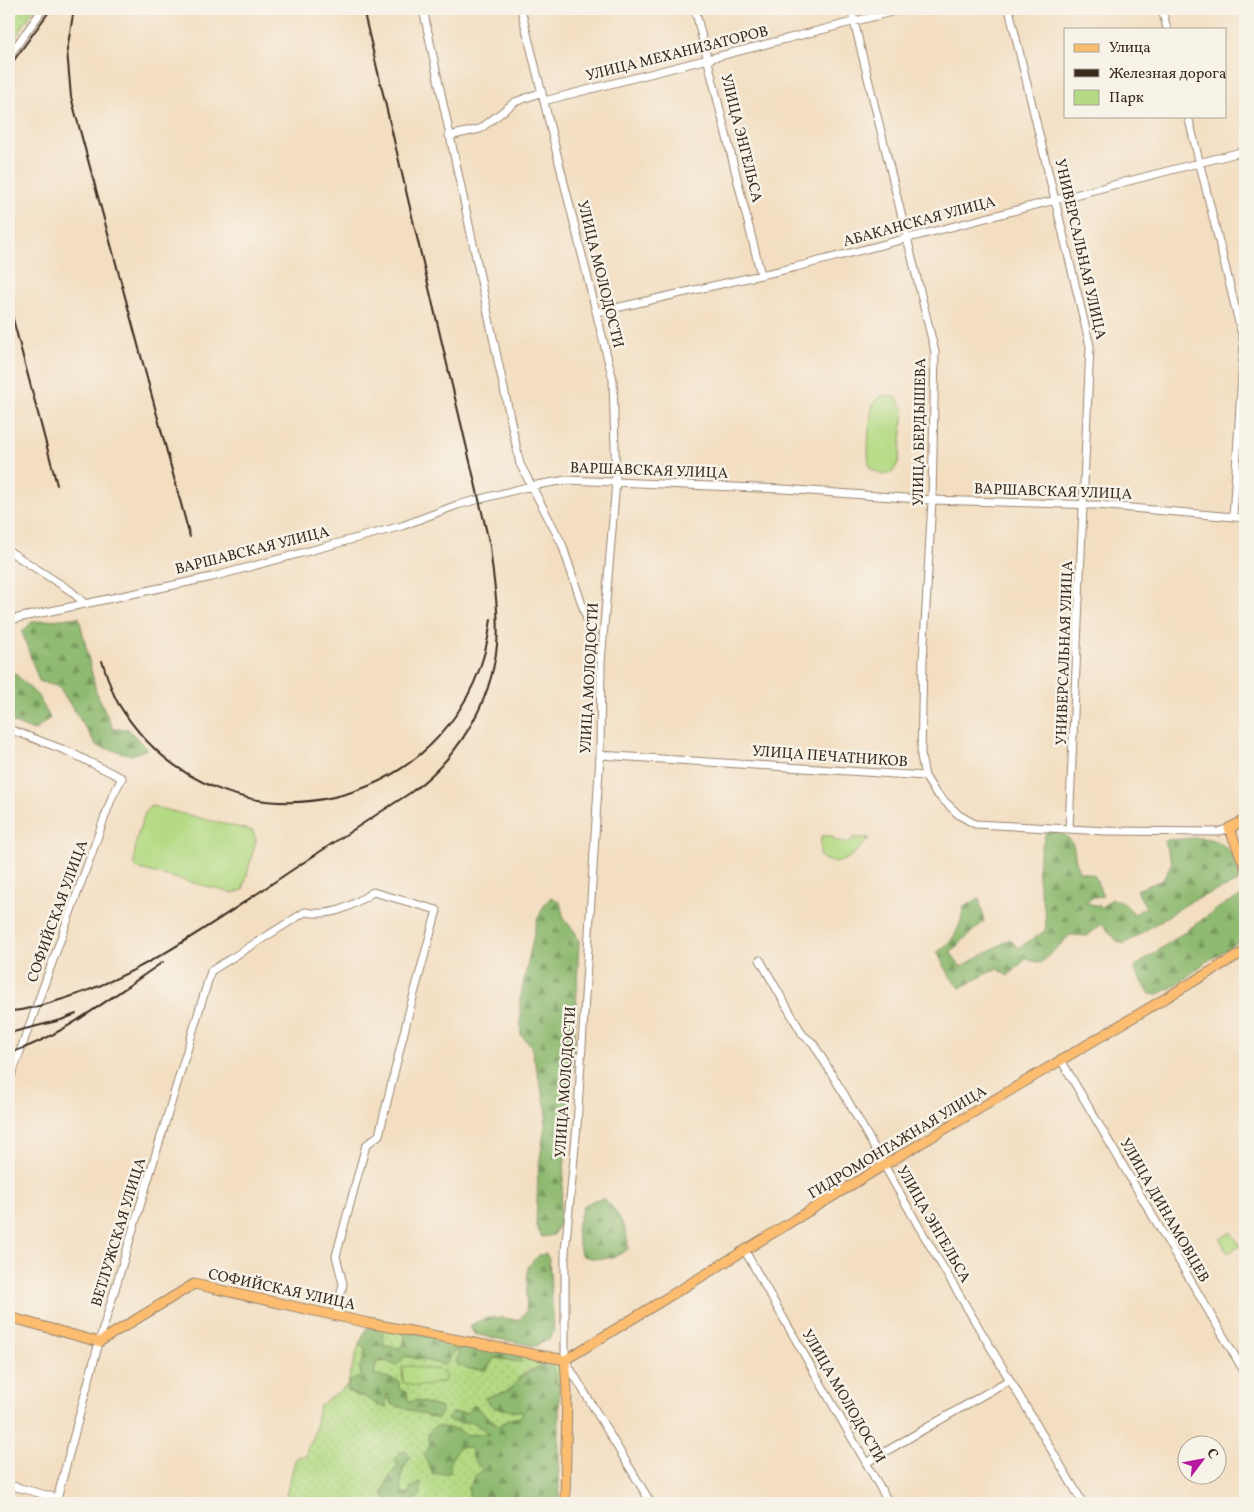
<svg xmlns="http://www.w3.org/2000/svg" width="1254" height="1512" viewBox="0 0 1254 1512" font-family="Vollkorn,serif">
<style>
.grass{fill:url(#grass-dots);stroke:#788250}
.forest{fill:url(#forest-firs);stroke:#657248}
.park{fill:#b4da83;stroke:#788250}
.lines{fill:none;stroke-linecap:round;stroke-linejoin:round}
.minor-casing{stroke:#978470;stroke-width:9}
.major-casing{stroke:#978470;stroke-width:11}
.minor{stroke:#fff;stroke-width:7}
.major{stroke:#fcbd6f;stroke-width:9}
.rail{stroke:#3b2a1e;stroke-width:2}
.labels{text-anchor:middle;stroke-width:5;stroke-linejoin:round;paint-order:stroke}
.street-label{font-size:15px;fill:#3b2a1e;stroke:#f7f3e8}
</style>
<defs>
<pattern id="grass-dots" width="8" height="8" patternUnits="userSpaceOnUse" patternTransform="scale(1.25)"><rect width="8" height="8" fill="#b4da83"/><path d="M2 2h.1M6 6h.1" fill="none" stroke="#9cbb71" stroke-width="1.8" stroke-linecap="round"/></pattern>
<pattern id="forest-firs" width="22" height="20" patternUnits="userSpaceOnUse" patternTransform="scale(1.25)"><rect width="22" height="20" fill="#8fba71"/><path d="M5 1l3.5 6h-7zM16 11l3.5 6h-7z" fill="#76975c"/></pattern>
</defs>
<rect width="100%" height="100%" fill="#f7f3e8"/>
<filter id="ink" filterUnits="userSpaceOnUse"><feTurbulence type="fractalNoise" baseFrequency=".02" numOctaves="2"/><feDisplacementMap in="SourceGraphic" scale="10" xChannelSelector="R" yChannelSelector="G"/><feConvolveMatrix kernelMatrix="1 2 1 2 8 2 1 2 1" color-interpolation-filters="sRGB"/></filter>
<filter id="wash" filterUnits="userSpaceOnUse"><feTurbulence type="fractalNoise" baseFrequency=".0096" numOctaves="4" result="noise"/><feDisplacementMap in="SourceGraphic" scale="20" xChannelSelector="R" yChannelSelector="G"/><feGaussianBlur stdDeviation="1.12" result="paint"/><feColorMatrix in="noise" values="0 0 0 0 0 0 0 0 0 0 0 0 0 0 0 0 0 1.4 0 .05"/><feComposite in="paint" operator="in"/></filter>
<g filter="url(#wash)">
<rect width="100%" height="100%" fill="#f3dec1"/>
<path class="grass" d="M9,9H34L9,48Z
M375,1328L404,1330L405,1340L401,1348L384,1346Z
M359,1345L366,1349L361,1380L354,1395L365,1397L379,1406L389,1393L391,1404L440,1408L415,1400L411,1403L383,1377L374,1374L376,1363L406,1356L445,1365L455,1350L489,1363L494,1358L516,1355L557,1362L561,1368L559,1388L553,1368H538L528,1371L520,1377L510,1390L485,1399L494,1408L524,1412L521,1417L510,1419L498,1426L493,1420L467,1413L447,1420L461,1423L473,1422L491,1434L465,1435L450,1461L459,1447H471L472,1458L483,1470L475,1476L469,1502L471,1503H411L409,1493L403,1494C397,1481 403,1467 410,1457L389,1477L383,1493L388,1503H284L296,1457L306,1456L307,1448L313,1438L319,1406L347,1386Z"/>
<path class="forest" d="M79,617L96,691L113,729H128L147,749L132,755L97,746L59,687L39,681L22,632L32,622Z
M9,668L38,696L50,718L34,731L9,721Z
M1056,831C1080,840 1071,851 1079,871L1094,875L1103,896L1094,897L1085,902L1102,907L1112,899L1121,901L1135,914L1146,907L1136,890L1163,880L1172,862L1164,842L1168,840C1191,839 1219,831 1232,856C1237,865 1239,872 1238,882L1193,900L1124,944L1117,941L1102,924L1087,936L1070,935L1041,963L1026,959L1008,976L997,968L960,988L951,978L937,952C955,943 960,925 964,907L979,898L984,921L950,952L961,967L1010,939L1018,948L1045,931C1049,914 1039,895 1038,878C1037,861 1042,847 1046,832Z
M1245,895V938L1203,964L1180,983L1157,995L1150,994L1135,971L1136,966L1226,903Z
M551,897L560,902L564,919L575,932L579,941L574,1059L559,1224L553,1235L542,1237L536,1226L538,1173L547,1112L531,1046L521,1035L520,1000L537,920L545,904Z
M604,1199C618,1211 629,1231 628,1249C614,1259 597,1262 581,1255L576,1230L583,1206L594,1200Z
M546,1254L549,1259L554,1332L548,1340L535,1346L474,1334L470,1326C486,1314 500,1318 519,1320L526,1312L528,1266L539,1255Z
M367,1327L383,1332L384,1346L401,1348L405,1340L404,1330L516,1355L521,1358V1362L494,1358L487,1370L470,1369L456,1364L459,1351L456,1350L445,1365L406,1356L396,1366L383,1360L376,1363L374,1374L399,1381V1389L407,1392L408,1400L411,1402L415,1400L441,1408L440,1415L437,1419L391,1404L389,1394L387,1395L386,1407C378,1406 374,1402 367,1398C360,1394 354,1395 347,1390L349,1382L356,1378L361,1380L360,1368L366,1349L359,1345Z
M541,1362L553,1368L559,1388V1503H490V1495L476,1503H471L468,1488L475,1476L483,1470L472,1458L471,1448L459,1447L450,1461V1473L433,1474L424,1455L430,1447L428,1433L436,1426L459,1430L465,1435L490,1434L473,1422L461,1423L447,1420L451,1413H467L474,1405L498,1426L510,1419L521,1417L523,1412L494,1408L484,1398L510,1390L520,1377L538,1368Z
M406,1451L410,1457C403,1467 397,1481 403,1494L409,1493L411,1487L421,1482L420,1496L411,1503H388L383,1493L389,1477L398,1466L395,1459L399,1452Z"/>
<path class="park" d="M884,395L897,398L904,410L899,462L892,473L882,475L870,468C866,458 869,417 873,405C875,400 879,397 884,395Z
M151,806L253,831L256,840L243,890L233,893L136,868C130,860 141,812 151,806Z
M821,836H832L834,840L850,843L852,838H869C856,853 839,872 820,856Z
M1231,1232L1240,1246L1228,1253L1220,1239Z
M408,1366L444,1371L445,1381C431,1384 417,1390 403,1382L402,1367Z"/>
</g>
<g filter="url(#ink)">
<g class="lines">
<defs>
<path id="minor" d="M423,9L520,464L562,544L600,659
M521,9L613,380L616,482L601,662L600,755L577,1126L565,1252V1360L651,1503
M695,9L761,275
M851,9L935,352L932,500L923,660L921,756L925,776L935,792L959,815L975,824L1106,831L1218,832L1229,828
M1009,9L1090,346L1069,829
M1162,9L1167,29
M9,56L43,9
M544,101L903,9
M1188,116L1244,343L1233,517
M449,136L480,129L515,102L542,92
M598,312L796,267L1245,151
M9,551L71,591L84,603
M9,618L13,619L212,577L402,526L457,505L531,486L566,480L783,489L932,500L1097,505L1245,518
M9,729L67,751L122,778L112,797L9,1082
M600,755L925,776
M760,960L803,1035L813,1043L844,1094L919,1227L1083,1503
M1061,1060L1245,1373
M745,1251L889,1503
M866,1463L1009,1380
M9,1485L57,1498
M56,1503L99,1342L211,971L305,912C333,917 350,907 373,892L437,910L409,1012L379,1135L366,1145L336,1256L343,1284L336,1315"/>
<path id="major" d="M1245,820L1229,828L1245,866
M9,1317L99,1342L194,1284L368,1323L565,1360
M565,1360L881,1167L1245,951
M565,1360L567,1391L565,1503"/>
</defs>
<use href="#minor" class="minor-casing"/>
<use href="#major" class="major-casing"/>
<use href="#minor" class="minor"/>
<use href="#major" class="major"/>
<path class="rail" d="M74,9L67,50L71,97L190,537
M9,67L51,9
M9,304L57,485
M102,661C107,675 111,691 118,703C221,872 469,812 491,619
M9,1011C24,1011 39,1006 53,1002C133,980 199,932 267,887C314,855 362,824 410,793C458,758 491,704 497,645C500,613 493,579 490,546L363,9
M9,1033L61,1020L76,1014
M9,1053C61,1038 118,992 163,962"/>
</g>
</g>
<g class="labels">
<g class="street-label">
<text transform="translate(677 53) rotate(-14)" y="5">УЛИЦА МЕХАНИЗАТОРОВ</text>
<text transform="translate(742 138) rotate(76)" y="5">УЛИЦА ЭНГЕЛЬСА</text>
<text transform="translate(919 221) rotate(-15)" y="5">АБАКАНСКАЯ УЛИЦА</text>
<text transform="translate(1081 249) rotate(77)" y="5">УНИВЕРСАЛЬНАЯ УЛИЦА</text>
<text transform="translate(601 274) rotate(76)" y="5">УЛИЦА МОЛОДОСТИ</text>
<text transform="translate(919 432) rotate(-89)" y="5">УЛИЦА БЕРДЫШЕВА</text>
<text transform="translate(649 470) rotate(2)" y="5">ВАРШАВСКАЯ УЛИЦА</text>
<text transform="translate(1053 491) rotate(2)" y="5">ВАРШАВСКАЯ УЛИЦА</text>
<text transform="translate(252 550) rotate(-14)" y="5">ВАРШАВСКАЯ УЛИЦА</text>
<text transform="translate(1064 653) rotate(-88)" y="5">УНИВЕРСАЛЬНАЯ УЛИЦА</text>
<text transform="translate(589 678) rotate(-87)" y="5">УЛИЦА МОЛОДОСТИ</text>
<text transform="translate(830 756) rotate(4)" y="5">УЛИЦА ПЕЧАТНИКОВ</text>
<text transform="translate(57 911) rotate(-70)" y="5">СОФИЙСКАЯ УЛИЦА</text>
<text transform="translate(565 1082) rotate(-86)" y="5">УЛИЦА МОЛОДОСТИ</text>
<text transform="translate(897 1142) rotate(-31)" y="5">ГИДРОМОНТАЖНАЯ УЛИЦА</text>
<text transform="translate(1165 1210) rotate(60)" y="5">УЛИЦА ДИНАМОВЦЕВ</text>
<text transform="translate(934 1224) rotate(60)" y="5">УЛИЦА ЭНГЕЛЬСА</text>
<text transform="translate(118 1232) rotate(-73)" y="5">ВЕТЛУЖСКАЯ УЛИЦА</text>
<text transform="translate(282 1289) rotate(12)" y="5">СОФИЙСКАЯ УЛИЦА</text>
<text transform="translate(844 1396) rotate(60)" y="5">УЛИЦА МОЛОДОСТИ</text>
</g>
</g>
<rect width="1254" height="1512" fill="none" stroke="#f7f3e8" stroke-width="30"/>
<rect x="1064" y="28" width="162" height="90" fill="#f7f3e8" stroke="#aca397"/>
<rect x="1074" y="44" width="25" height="8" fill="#fcbd6f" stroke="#aca397"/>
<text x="1109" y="52" font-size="15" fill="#3b2a1e">Улица</text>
<rect x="1074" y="69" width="25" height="8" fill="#3b2a1e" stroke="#aca397"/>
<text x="1109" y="78" font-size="15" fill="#3b2a1e">Железная дорога</text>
<rect x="1074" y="90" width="25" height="15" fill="#b4da83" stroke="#aca397"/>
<text x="1109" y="102" font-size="15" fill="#3b2a1e">Парк</text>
<g transform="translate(1202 1460) rotate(58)"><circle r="24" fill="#f7f3e8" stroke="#aca397"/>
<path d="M0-4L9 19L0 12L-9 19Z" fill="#b5179e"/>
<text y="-8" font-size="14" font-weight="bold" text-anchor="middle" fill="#3b2a1e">С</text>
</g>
</svg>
